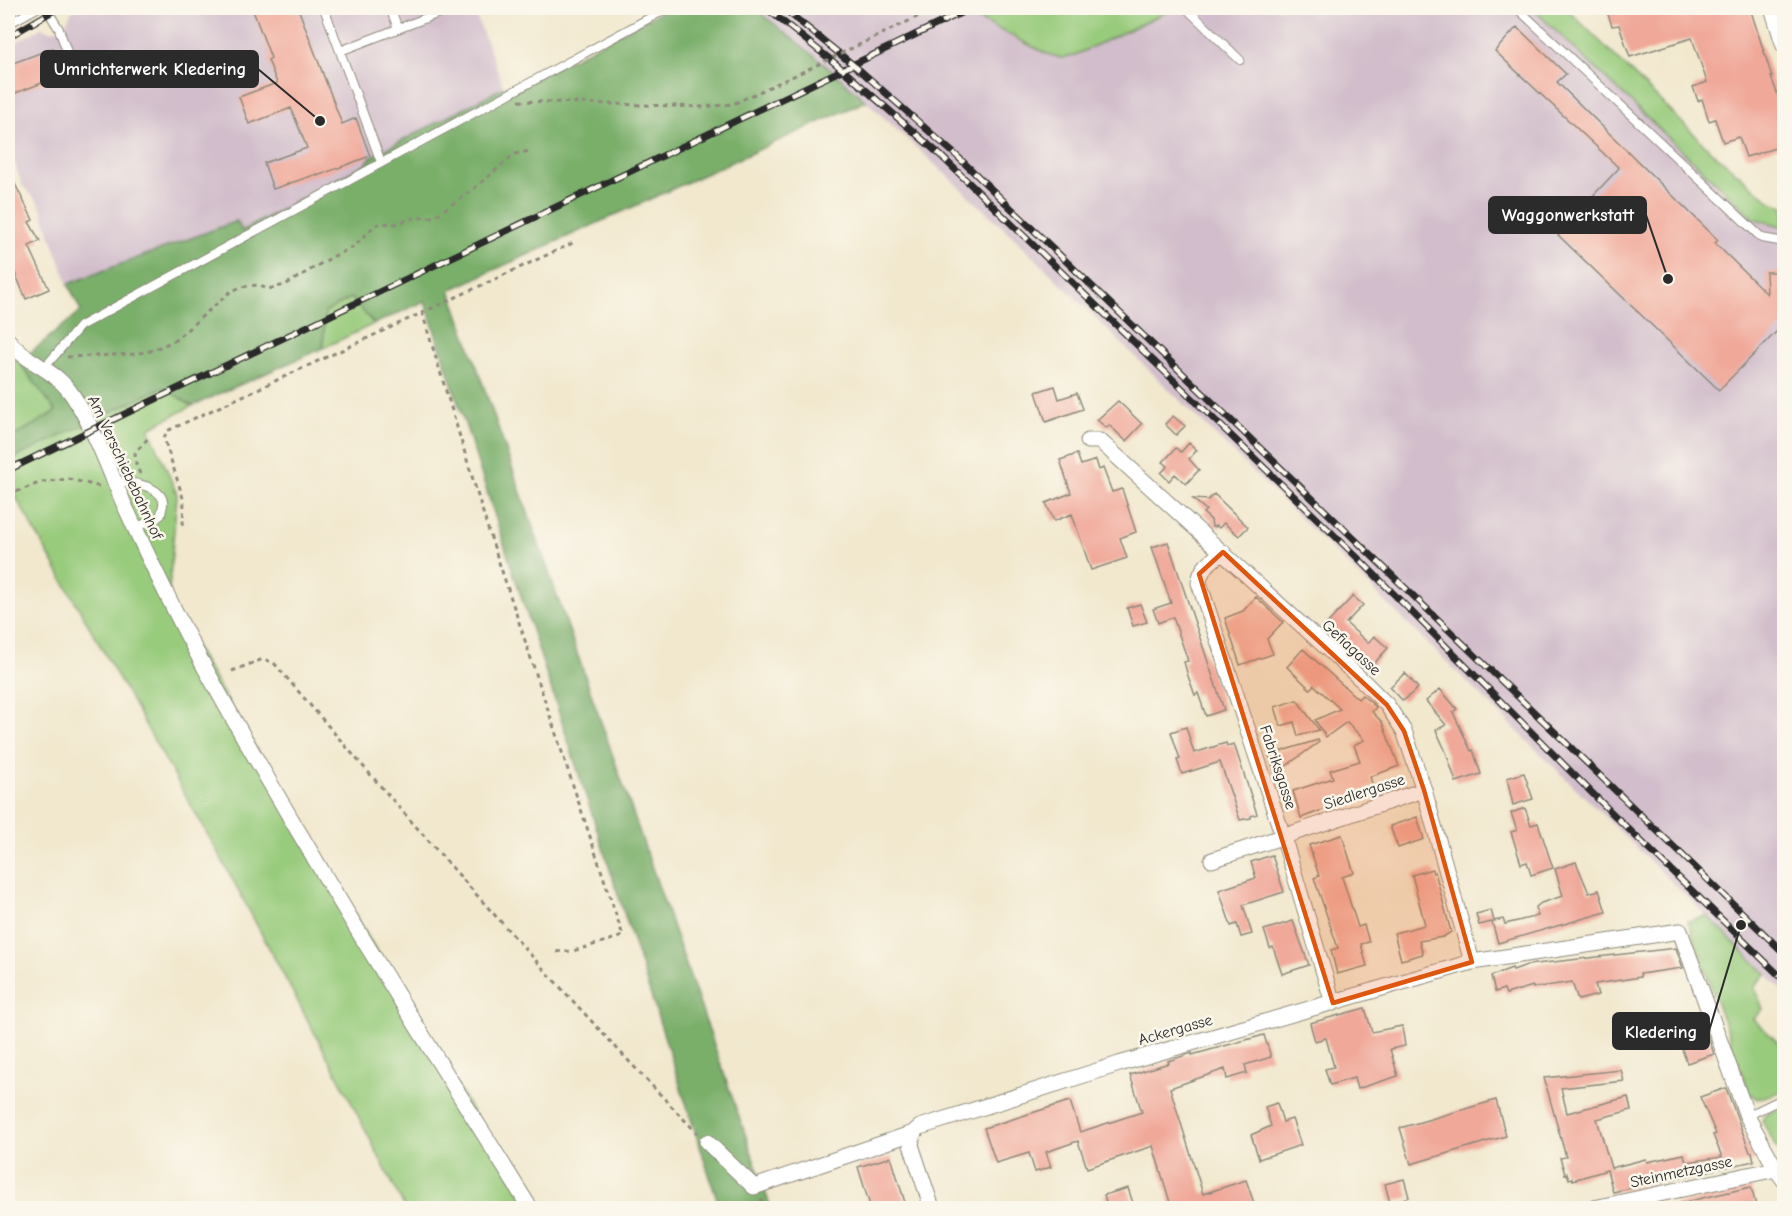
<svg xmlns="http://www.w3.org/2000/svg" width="1792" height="1216" viewBox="0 0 1792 1216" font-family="'Comic Neue',sans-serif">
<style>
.industrial{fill:#d1bdcb}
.green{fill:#98cb7b;stroke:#627b53;stroke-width:1.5}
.forest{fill:#7aaf6b;stroke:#526d4b;stroke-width:1.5}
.building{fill:#f0a899}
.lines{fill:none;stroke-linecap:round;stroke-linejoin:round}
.lane-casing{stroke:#8e8a7c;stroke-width:10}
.street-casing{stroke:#8e8a7c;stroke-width:17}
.path{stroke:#8e8a7c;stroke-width:3;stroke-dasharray:4.5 4.5;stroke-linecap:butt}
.lane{stroke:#fff;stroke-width:8}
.street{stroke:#fff;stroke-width:15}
.rail-casing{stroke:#2b2b2b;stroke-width:7}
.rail{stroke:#fbf7ec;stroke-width:4.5;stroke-dasharray:14;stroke-linecap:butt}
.path-bridge{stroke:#8e8a7c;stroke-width:3;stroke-dasharray:4.5 4.5;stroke-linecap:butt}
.marked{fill:#df570e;fill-opacity:0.2;stroke:#df570e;stroke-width:4.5;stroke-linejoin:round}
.labels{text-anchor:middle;stroke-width:5;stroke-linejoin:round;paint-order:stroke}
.street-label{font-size:16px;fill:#2b2b2b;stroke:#fbf7ec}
.leader{fill:none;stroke:#2b2b2b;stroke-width:2}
.callout-dot{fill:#2b2b2b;stroke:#fbf7ec;stroke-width:2}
.callout{fill:#2b2b2b;stroke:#2b2b2b;stroke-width:2}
.callout-label{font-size:18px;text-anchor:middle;font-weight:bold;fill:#fff}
</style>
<rect width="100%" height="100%" fill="#fbf7ec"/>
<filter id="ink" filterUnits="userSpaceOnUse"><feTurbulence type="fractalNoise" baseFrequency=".0167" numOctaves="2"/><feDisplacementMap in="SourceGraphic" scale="12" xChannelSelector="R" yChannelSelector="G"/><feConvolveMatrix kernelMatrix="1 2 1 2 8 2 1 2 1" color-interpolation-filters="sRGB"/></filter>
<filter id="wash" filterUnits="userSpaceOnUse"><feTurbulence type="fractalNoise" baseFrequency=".008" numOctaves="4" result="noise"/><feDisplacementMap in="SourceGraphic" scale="24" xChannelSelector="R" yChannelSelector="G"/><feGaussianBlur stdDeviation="1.35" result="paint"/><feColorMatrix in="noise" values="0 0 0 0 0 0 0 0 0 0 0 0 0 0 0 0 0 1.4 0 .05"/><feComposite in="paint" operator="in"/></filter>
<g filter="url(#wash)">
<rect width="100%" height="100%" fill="#f1e8ce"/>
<path class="industrial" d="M81,8H473L504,87L371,157L366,164L242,232L237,221L68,284L39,203L22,185L8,145V47L41,28L52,31L64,27L72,11Z
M754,8H956L1047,54L1061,58L1171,8H1532L1753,218L1784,227V992L1009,233L866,101L822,62Z"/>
<path class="green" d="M987,8H1172L1173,9L1073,56L1061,58L1047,54L971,15Z
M1532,8H1566L1712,152L1771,202L1784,206V227L1753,218Z
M351,297L374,324L323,348L325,312Z
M8,355L19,362L57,411L8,440Z
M163,387L192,406L149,428L177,494L168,601L530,1208H405L343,1086L221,858L15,496L8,499V461Z
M1707,916L1766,974L1754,986L1763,1009L1753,1019L1784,1048V1091L1757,1099L1749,1093L1688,921Z
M1784,1107V1160L1762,1121L1765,1115Z"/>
<path class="forest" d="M668,8H754L822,62L866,101L450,290L771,1208H720L425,301L374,324L351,298L325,312L323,348L192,406L163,387L8,461V440L56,411L19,362L81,311L68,284L237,221L242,231L366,164L371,157L504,87L512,91Z"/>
<g id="blocks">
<path class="building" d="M252,8H298L342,124L356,118L370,156L317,176V174L273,189L264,163L307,148L291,108L249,124L239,97L277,83L268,60L271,58Z
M1606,8H1750L1772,77H1771L1785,114V145L1746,157L1739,137L1723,142L1715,119L1709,121L1702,99L1698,101L1693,87L1707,82L1692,38L1630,57L1619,25L1612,26Z
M1517,27L1566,74L1557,82L1718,240L1715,243L1767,294L1766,272H1785V323L1719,390L1557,234L1619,168L1495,51Z
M53,48L63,75L8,96V65Z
M8,170L33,220L29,222L40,241L29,246L49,289L26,299L8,256Z
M1055,386L1059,399L1077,393L1083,409L1046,422L1036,392Z
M1118,401L1142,424L1126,441L1109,425L1107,428L1097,420Z
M1173,416L1185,426L1176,435L1165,424Z
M1189,443L1197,450L1189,459L1199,470L1186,484L1175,474L1169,481L1161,473L1168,466L1163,462L1176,448L1181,452Z
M1077,454L1081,465L1096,460L1099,470L1103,468L1112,492L1122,489L1136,532L1120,538L1127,558L1091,570L1072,514L1054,521L1046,503L1071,493L1060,460Z
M1214,494L1248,527L1239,536L1224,523L1219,528L1217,526L1212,527L1211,520L1203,513L1206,510L1193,499L1208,500Z
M1168,542L1224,710L1206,716L1198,693L1195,695L1188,676L1184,662L1188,661L1173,617L1158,623L1153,609L1171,603L1152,547Z
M1353,596L1363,605L1346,623L1368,643L1374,636L1388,648L1370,668L1324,627Z
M1256,597L1283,622L1267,639L1273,654L1240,665L1225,618L1243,611Z
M1140,604L1147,622L1133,626L1127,608Z
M1303,649L1358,699L1362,695L1376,707L1372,712L1382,722L1399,766L1370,777L1373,786L1343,799L1344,802L1301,818L1293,791L1333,778L1330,770L1360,761L1354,745L1364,740L1347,722L1326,737L1315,720L1340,709L1314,685L1310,689L1287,667Z
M1405,673L1418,688L1403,701L1390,687Z
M1440,689L1457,709L1453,712L1471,751L1473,750L1481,774L1456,782L1446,752L1436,730L1446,725L1426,701Z
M1297,700L1319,730L1298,736L1294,722L1281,726L1275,707Z
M1186,727L1194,753L1226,743L1227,746L1234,744L1257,814L1251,816V818L1240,820L1220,762L1182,774L1177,760L1180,759L1171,732Z
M1318,740L1319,742L1275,774L1269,755Z
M1524,773L1533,799L1513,805L1507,778Z
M1525,808L1531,825L1538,823L1553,868L1531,875L1527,862L1521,864L1511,832L1517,830L1511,813Z
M1417,817L1424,839L1398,848L1390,826Z
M1342,835L1354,873L1342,877L1358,927L1364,925L1369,942L1361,944L1367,966L1337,974L1331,950L1338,948L1314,878L1319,876L1309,845Z
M1272,855L1284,892L1243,905L1252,934L1241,937L1237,924L1231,926L1219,890L1256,878L1251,862Z
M1576,862L1589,893L1599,890L1606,912L1498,943L1492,922L1479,925L1476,914L1491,910L1494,921L1503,919L1505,924L1538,916L1535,908L1541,903L1563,896L1555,869Z
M1432,869L1433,873L1435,872L1451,932L1443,937L1419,941L1423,954L1401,960L1394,933L1425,925L1412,875Z
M1293,921L1309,965L1282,974L1273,947L1270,948L1264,930Z
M1676,948L1683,968L1640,974V977L1595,984L1598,995L1578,1000L1572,982L1533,988V986L1506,994L1504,989L1495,992L1491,976L1512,968L1513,970L1527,965Z
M1365,1008L1372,1032L1402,1026L1405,1046L1390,1049L1398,1076L1357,1089L1354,1078L1330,1085L1325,1069L1334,1067L1326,1038L1315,1041L1310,1023Z
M1704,1026L1714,1054L1687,1063L1677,1035Z
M1264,1035L1271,1057L1245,1065L1247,1073L1227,1079L1225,1069L1170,1088L1203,1194L1246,1180L1256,1209H1215L1214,1205L1202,1209H1172L1153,1146L1087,1168L1078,1141L1046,1152L1051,1167L1035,1172L1029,1153L996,1163L984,1128L1070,1101L1080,1132L1142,1112L1130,1075L1169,1063L1168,1061L1192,1053V1055Z
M1621,1070L1624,1081L1561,1088L1567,1113L1628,1097L1631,1110L1597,1119L1611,1168L1646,1159L1647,1162L1684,1154L1686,1162L1722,1157L1713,1135L1716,1134L1700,1097L1726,1088L1750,1152H1752L1754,1161L1613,1192L1607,1170L1573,1180L1572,1178L1569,1179L1567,1173L1565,1174L1560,1158L1566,1157L1544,1078Z
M1496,1100L1506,1136L1411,1164L1400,1128Z
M1277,1103L1283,1122L1292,1119L1301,1145L1259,1159L1251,1135L1271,1126L1265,1107Z
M891,1157L907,1209H871L858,1167Z
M1404,1179L1409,1197L1390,1203L1385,1184Z
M1751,1187L1757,1209H1677L1676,1204Z
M1128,1188L1133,1203L1108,1209L1104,1195Z"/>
</g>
</g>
<g filter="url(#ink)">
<use href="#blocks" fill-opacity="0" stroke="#8e8a7c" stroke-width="1.5"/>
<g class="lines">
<defs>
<path id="lane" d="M46,8L59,29L73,69
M324,8L381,162
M390,8L398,28
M1186,8L1240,60
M1517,8L1762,238L1784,242
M8,24L37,8
M340,51L452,8
M45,367L80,326L668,8
M114,481C128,482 159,484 163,501C164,505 161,511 161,515L153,521L135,527
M1747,1116L1784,1098"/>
<path id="street" d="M1772,8L1784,46
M8,340C26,364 54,367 73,396C94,428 108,467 123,502C149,559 175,614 205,668C306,852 419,1030 530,1208
M1088,441H1100L1364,682L1387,705L1404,731L1424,790L1472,962
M1223,552C1211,561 1200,568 1199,583L1283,836L1333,1003
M1212,860L1424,790
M913,1133L911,1145L932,1208
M707,1142L754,1187L913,1133L920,1127L1119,1064L1472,962L1680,931L1747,1116L1776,1169L1784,1180
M1594,1208L1776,1169"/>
</defs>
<use href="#lane" class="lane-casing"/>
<use href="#street" class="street-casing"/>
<path class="path" d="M519,101L704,107L733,104L800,73
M422,312L488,529L623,936L573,951L553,952
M67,357L134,354L150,351L174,341L230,292L241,287L257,285L268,289L285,285L332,257L355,246L375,225L382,223L395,224L414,218L434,217L471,191L515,154L530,151
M140,474L136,464L135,453L149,437
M8,495L42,482L69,479L101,487
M183,525L184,501L164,438L167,431L575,242
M232,671L263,659L274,663C411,823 551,981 697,1133
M761,1199L764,1208"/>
<use href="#lane" class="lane"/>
<use href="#street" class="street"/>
<defs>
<path id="rail" d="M766,8L836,64L938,153L1362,562L1610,811L1784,980
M783,8L862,72L958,157L1784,953
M8,37L58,8
M8,470L971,8"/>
</defs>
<use href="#rail" class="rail-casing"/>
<use href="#rail" class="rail"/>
<path class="path-bridge" d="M800,73L936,8"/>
</g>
</g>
<path class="marked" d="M1223,552L1387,705L1404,731L1424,790L1472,962L1333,1003L1199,574Z"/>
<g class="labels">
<g class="street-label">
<text transform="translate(126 467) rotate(65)" y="6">Am Verschiebebahnhof</text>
<text transform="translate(1352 647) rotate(43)" y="6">Gefiagasse</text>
<text transform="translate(1279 767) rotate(72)" y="6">Fabriksgasse</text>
<text transform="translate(1364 791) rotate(-18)" y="6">Siedlergasse</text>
<text transform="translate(1175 1029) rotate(-16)" y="6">Ackergasse</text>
<text transform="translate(1681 1171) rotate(-12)" y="6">Steinmetzgasse</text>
</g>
</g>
<path class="leader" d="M320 121L258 69M1668 279L1646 215M1741 925L1709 1031"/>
<g class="callout-dot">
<circle cx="320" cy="121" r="6"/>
<circle cx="1668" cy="279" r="6"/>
<circle cx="1741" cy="925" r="6"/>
</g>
<g class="callout">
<rect x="41" y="51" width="217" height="36" rx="6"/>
<rect x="1489" y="197" width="157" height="36" rx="6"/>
<rect x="1613" y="1013" width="96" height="36" rx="6"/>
</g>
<g class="callout-label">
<text x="150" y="75">Umrichterwerk Kledering</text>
<text x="1568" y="221">Waggonwerkstatt</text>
<text x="1661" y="1038">Kledering</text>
</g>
<rect width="1792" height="1216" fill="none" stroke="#fbf7ec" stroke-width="30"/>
</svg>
